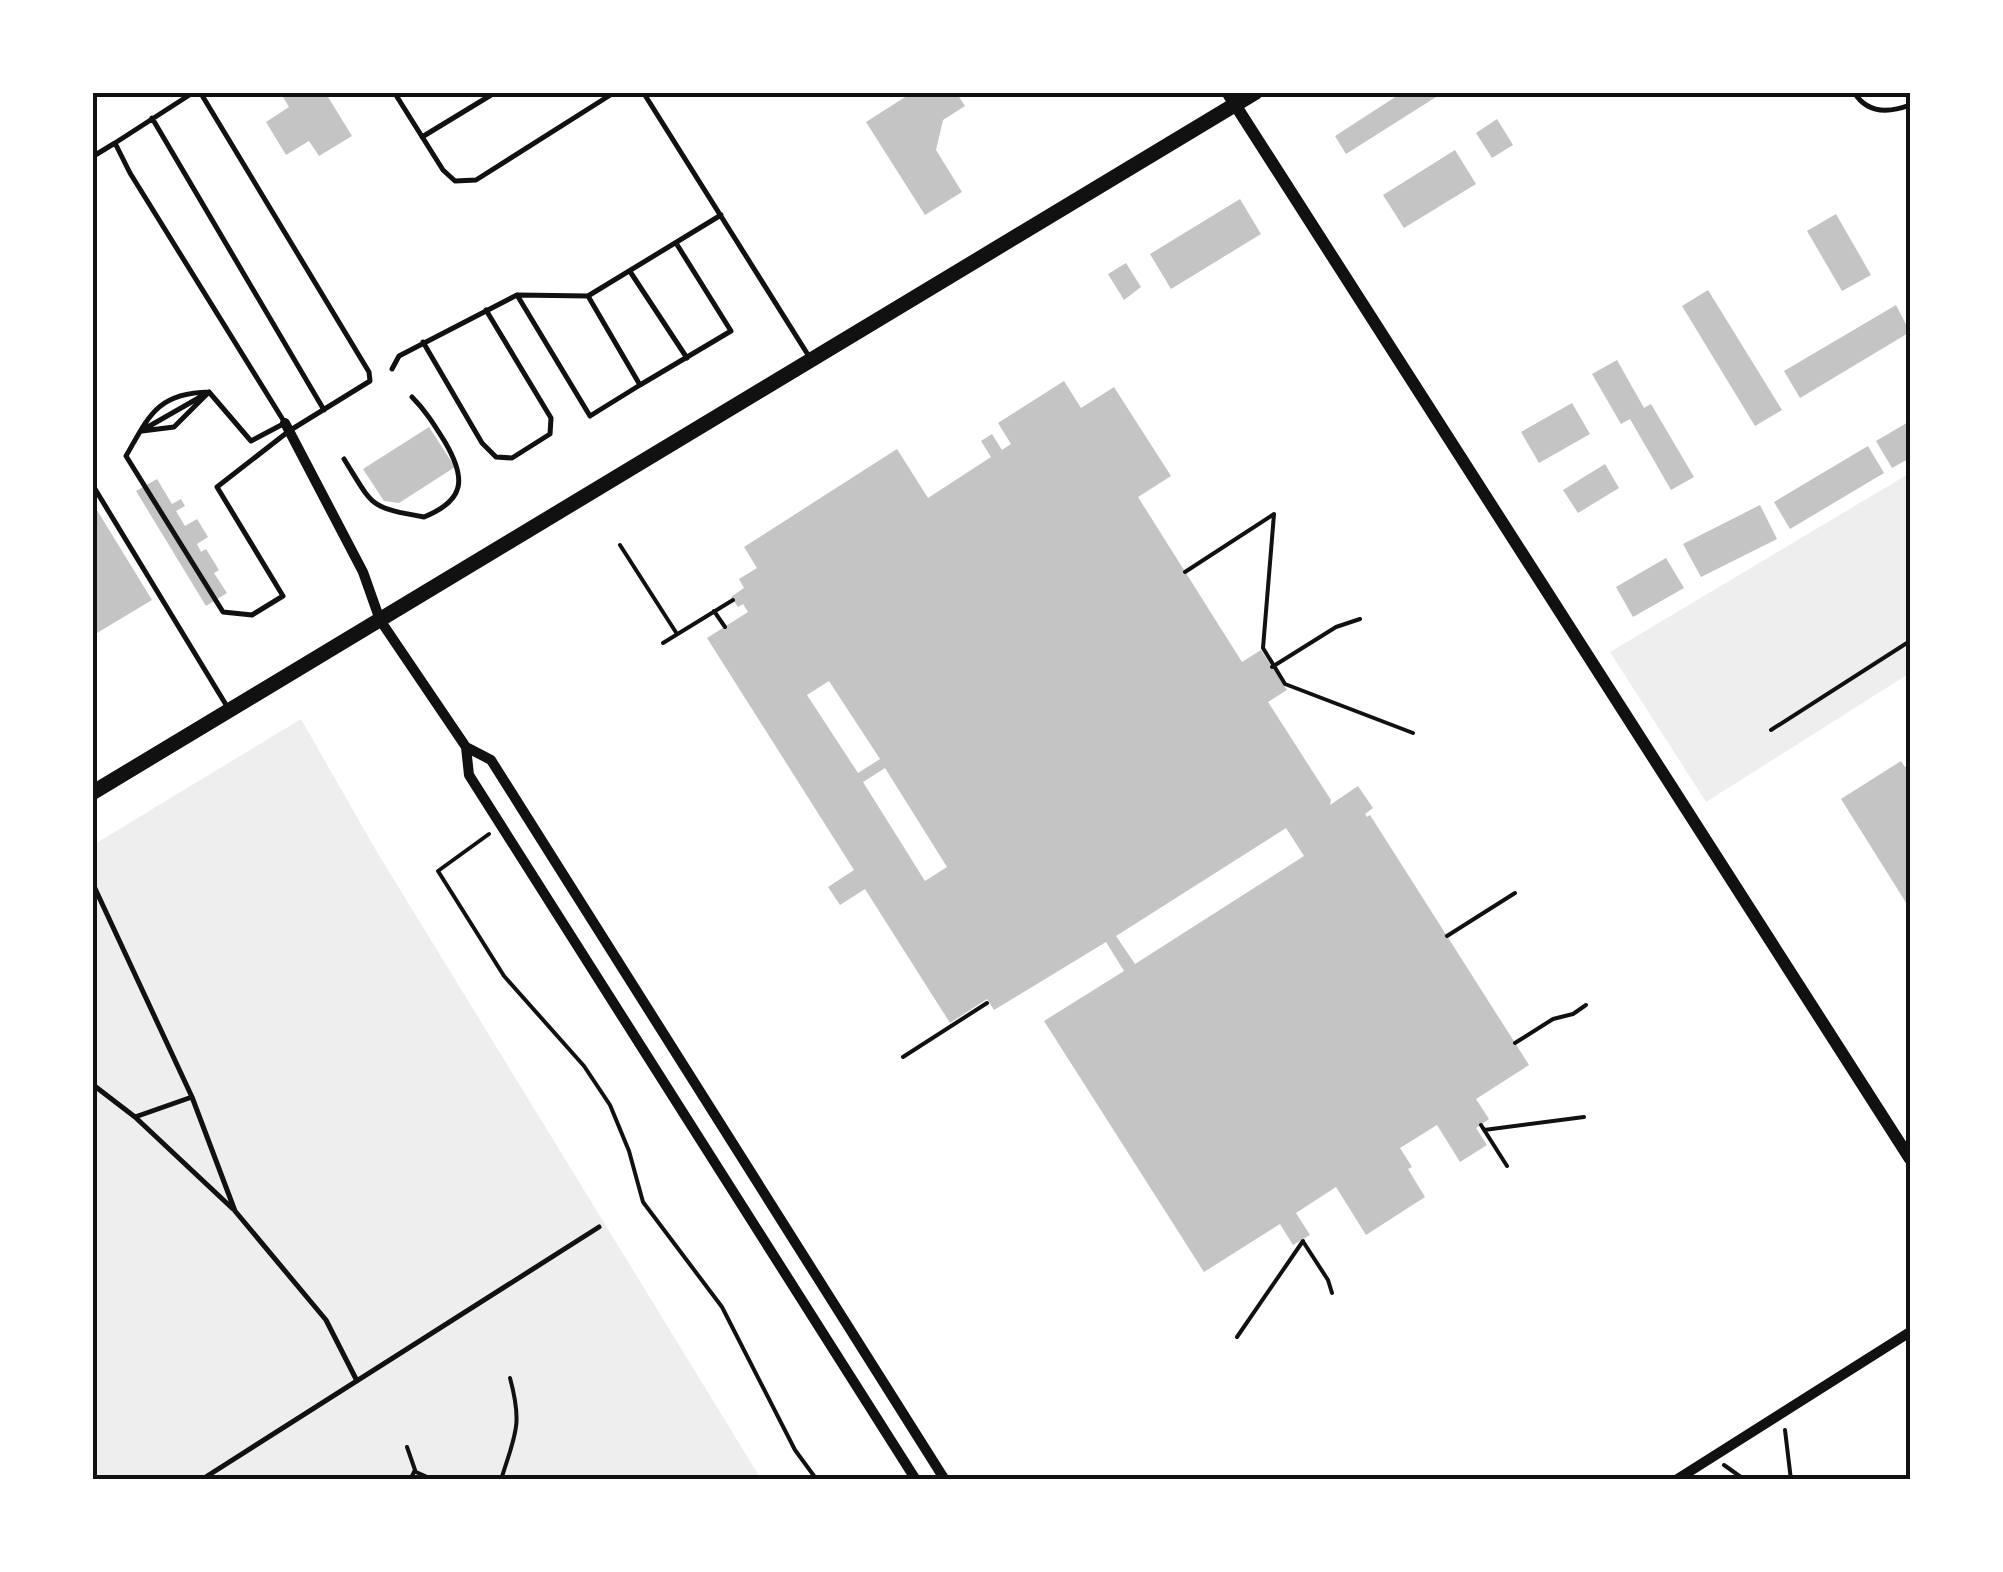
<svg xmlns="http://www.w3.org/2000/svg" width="2003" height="1572" viewBox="0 0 2003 1572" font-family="Karla,sans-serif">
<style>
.green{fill:#eee}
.building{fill:#c4c4c4;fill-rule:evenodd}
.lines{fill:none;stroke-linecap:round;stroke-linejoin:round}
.path{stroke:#111;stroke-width:4}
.service{stroke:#111;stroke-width:5}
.minor{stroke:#111;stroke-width:10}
.tertiary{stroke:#111;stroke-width:12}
.primary{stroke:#111;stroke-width:15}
.neatline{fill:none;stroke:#111;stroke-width:4}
</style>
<rect width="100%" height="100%" fill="#fff"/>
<path class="green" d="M1910,473V673L1706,802L1610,652Z
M301,719L377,852L761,1479L93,1480V845Z"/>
<path class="building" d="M280,92H325L352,136L319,156L309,141L286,155L266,122L289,107Z
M913,92H956L965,106L943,120L936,150L962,192L925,215L866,122Z
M1403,92H1444L1346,154L1335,136Z
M1497,119L1513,145L1492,158L1476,133Z
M1455,150L1476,184L1404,228L1383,195Z
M1240,199L1261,234L1171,289L1150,254Z
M1836,214L1871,275L1842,291L1807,231Z
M1126,263L1141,287L1124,300L1108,274Z
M1708,290L1782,410L1755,426L1682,306Z
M1896,305L1910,332L1800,398L1784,371Z
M1617,360L1644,408L1651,404L1694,477L1671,490L1630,419L1621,424L1592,374Z
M1064,381L1081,408L1114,387L1171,476L1138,497L1242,662L1261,650L1287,690L1268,702L1331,800L1330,805L1358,786L1373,808L1365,814L1367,817L1370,815L1529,1065L1476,1099L1489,1119L1476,1128L1487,1145L1460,1162L1437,1125L1400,1148L1412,1167L1408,1169L1425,1197L1366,1235L1336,1187L1296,1213L1310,1235L1293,1245L1280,1224L1204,1272L1044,1021L1124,971L1106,942L994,1010L987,999L950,1023L865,889L840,905L828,887L854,870L707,638L748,612L743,604L738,607L731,597L744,588L739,579L757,568L744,547L897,449L928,498L991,457L981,441L992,434L1002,450L1011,444L998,423ZM829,681L880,759L858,773L807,695ZM885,768L947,867L925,881L863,782ZM1286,828L1304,856L1135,964L1116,936Z
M1572,403L1590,434L1539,463L1521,432Z
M1910,421V458L1892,468L1876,441Z
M429,427L455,467L399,503L384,501L363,469Z
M1868,446L1884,473L1790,529L1774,502Z
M1605,464L1619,488L1578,513L1563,490Z
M157,479L172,504L181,499L185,506L176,511L185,526L197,519L208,537L197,544L201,552L206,549L219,570L214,573L227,593L206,606L136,491Z
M92,502L152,600L92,636Z
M1760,505L1777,539L1701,577L1683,544Z
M1666,558L1684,588L1633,617L1616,587Z
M1901,761L1905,767L1910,764V909L1841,799Z"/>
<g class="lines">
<path class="path" d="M1274,514L1263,648L1285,684L1413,733
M620,545L677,634
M1185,572L1274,514
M714,611L725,627
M663,643L733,600
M1272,667L1336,627L1360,619
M1771,730L1910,641
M489,834L438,871L504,976L584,1066L610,1105L629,1151L643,1202L722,1307L795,1450L817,1480
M1447,936L1515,893
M1515,1043L1553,1019L1573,1014L1586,1005
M903,1057L987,1003
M1481,1125L1507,1166
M1484,1130L1584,1117
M1304,1243L1328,1280L1332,1293
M1237,1337L1303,1241
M1785,1430L1791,1480
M407,1447L415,1470L410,1480
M1724,1465L1745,1480
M416,1472L434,1480
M501,1480C515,1434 523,1426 510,1378"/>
<path class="service" d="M194,92L115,143L130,173L285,423L251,441L209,392
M200,92L369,372L370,381L289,431L217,487L283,596L252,615L223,612L126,456C149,416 157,393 209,392
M394,92L443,170L455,181L476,180L615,92
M643,92L810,358
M1854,92C1867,114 1889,113 1910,105
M152,118L324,410
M422,137L496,92
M92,157L115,143
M631,273L687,358
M588,296L517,295L590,416L640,385L588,296L721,215
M423,342L482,443L496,457L512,458L550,434L551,418L486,310
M392,369L399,356L517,295
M640,385L731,331L676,243
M146,428L202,396
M142,431L174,427L207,394
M344,459C374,507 368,507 424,517C466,500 466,478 445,442C435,426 426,411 412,397
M92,484L228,708
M92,882L192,1097L235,1211L326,1320L357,1381
M92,1084L135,1117L233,1209
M135,1117L192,1097
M201,1480L599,1227"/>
<path class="minor" d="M285,423L363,572L380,620L466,747L469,775L916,1480
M466,747L491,760L520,806L945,1480
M1676,1480L1910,1332"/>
<path class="tertiary" d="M1227,92L1910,1159"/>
<path class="primary" d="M92,793L1256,92"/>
</g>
<rect width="2003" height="1572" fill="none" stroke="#ffffff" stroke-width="190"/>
<rect x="95" y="95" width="1813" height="1382" class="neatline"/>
</svg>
